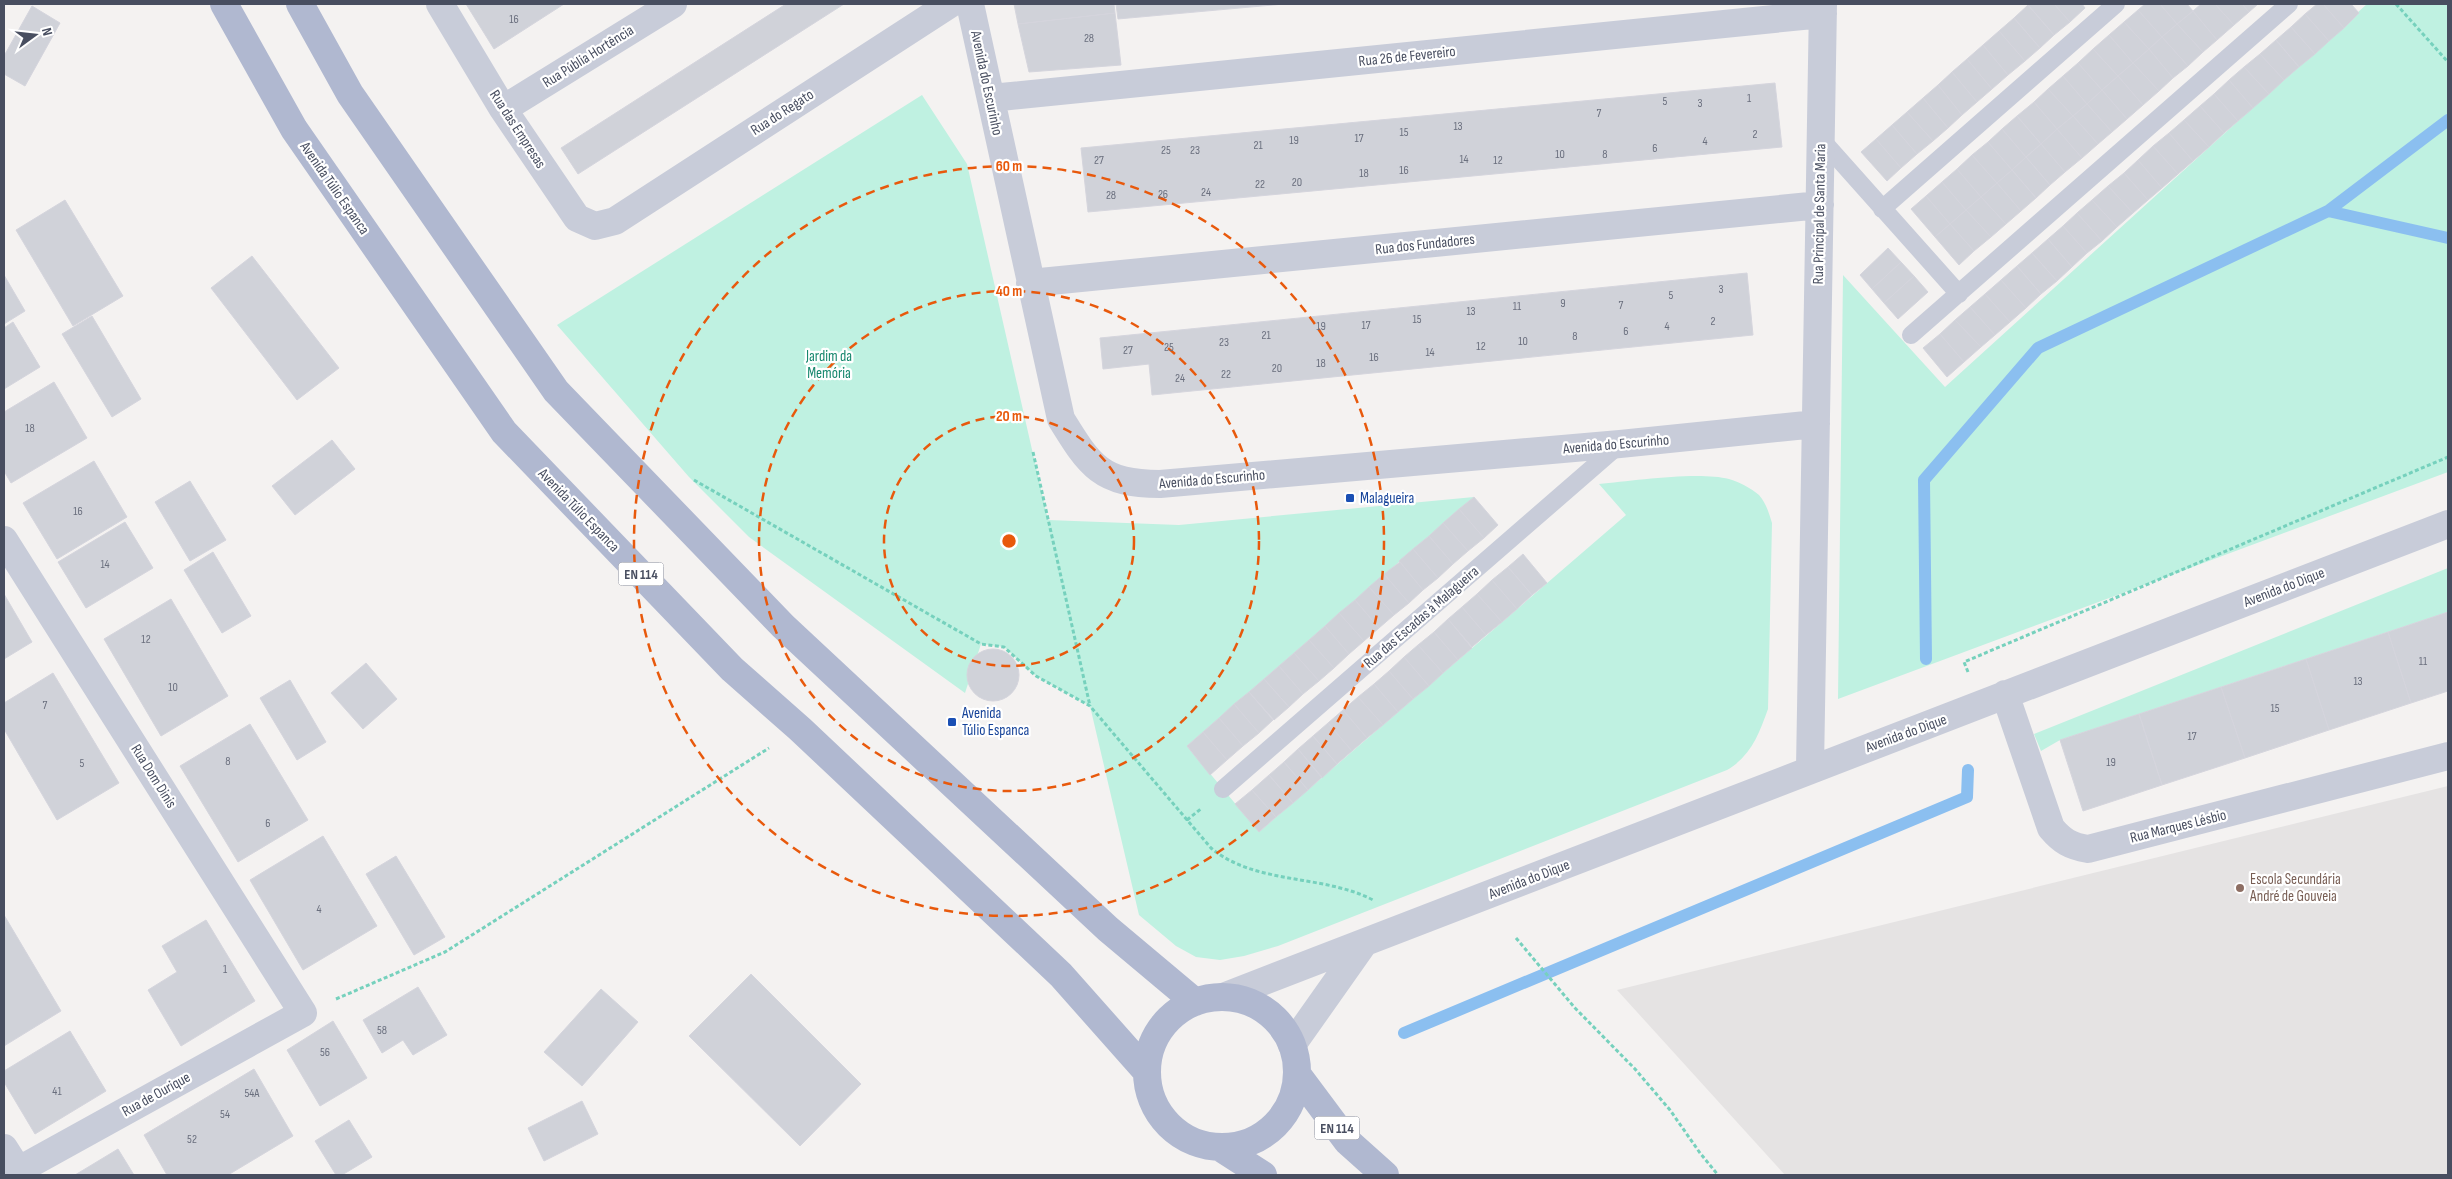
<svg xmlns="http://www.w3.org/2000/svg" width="2452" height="1179" viewBox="0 0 2452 1179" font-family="'Sofia Sans Condensed',sans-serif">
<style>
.education{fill:#e5e3e3}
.green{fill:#bff1e1}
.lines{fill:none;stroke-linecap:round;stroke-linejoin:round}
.stream{stroke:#8bbff0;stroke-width:12}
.building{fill:#d0d2d9;stroke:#d5d5dd}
.path{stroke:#76d1bd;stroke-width:3;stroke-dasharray:4 2.5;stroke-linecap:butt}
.lane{stroke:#c8ccd9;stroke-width:18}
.street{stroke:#c8ccd9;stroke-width:28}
.primary{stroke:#b0b8d0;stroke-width:28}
.ring{fill:none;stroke:#e8590c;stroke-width:2.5;stroke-dasharray:9 6}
.transit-dot{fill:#1a4fb4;stroke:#fff;stroke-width:2}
.education-dot{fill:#8d6e63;stroke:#fff;stroke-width:2}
.labels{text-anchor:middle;stroke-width:4.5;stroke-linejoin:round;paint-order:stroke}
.number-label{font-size:12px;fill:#6a6f7e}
.shield{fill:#fff;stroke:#7f8390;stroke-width:1}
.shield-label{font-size:14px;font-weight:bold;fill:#484e60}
.street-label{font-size:15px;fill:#484e60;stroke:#fff}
.park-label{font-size:15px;fill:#14866c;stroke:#fff}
.transit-label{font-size:15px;fill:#164399;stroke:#fff;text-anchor:start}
.education-label{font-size:15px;fill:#785e54;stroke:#fff;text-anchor:start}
.centre{fill:#e8590c;stroke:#fff;stroke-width:2.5}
.ring-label{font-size:15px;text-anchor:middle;font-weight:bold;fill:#e8590c;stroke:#fff;stroke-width:4.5;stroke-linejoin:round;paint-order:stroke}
</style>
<rect width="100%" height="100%" fill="#f4f2f1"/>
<path class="education" d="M2448,786V1175H1785L1617,990Z"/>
<path class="green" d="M2367,4H2448V472L1838,699L1843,275L1945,387Z
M922,95L967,164L1048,520L1179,525L1474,497L1187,746L1259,832L1626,515L1599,484C1632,481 1698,471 1729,479C1739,482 1751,488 1759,495C1766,503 1769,513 1772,523L1768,709C1759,734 1751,756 1727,770L1278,946L1244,956L1220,960L1196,957L1176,946L1139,915L1090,706L1036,676L1004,647L981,644L965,693L749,537L689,477L557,325Z
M2448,568V612L2060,740L2041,751L2034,734Z"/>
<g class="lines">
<path class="stream" d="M2328,211L2448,238
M1926,659L1924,480L2038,348L2328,211L2448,120
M1404,1033L1967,797L1968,770"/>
</g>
<path class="building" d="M466,4H564L494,49Z
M786,4H844L578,174L561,148Z
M1014,4H1114L1115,13L1018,24Z
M1116,4H1284L1118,19Z
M2030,4H2054L2070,22L2054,35L2028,5Z
M2054,4H2082L2085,8L2070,22Z
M2145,4H2160L2177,24L2162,37L2138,10Z
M2160,4H2187L2193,11L2177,24Z
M2201,4H2215L2234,25L2217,40L2193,11Z
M2215,4H2242L2249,12L2234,25Z
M2242,4H2258L2249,12Z
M2317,4H2323L2344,28L2329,41L2305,14Z
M2323,4H2351L2359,13L2344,28Z
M2028,5L2054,35L2040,48L2014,18Z
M32,6L60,23L25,86L4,74V56Z
M2138,10L2162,37L2149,49L2124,22Z
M2193,11L2217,40L2203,52L2177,24Z
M1115,13L1121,65L1029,72L1018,24Z
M2305,14L2329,41L2315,54L2291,27Z
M2014,18L2040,48L2025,61L1999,31Z
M2124,22L2149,49L2133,63L2109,35Z
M2177,24L2203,52L2188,66L2162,37Z
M2291,27L2315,54L2299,67L2276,40Z
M1999,31L2025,61L2008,75L1983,45Z
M2109,35L2133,63L2118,76L2093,49Z
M2162,37L2188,66L2173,78L2149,49Z
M2276,40L2299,67L2284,80L2260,54Z
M1983,45L2008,75L1992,89L1967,59Z
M2093,49L2118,76L2102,90L2078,63Z
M2149,49L2173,78L2159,91L2133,63Z
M2260,54L2284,80L2269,94L2244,67Z
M1967,59L1992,89L1977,102L1952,72Z
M2078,63L2102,90L2087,104L2063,76Z
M2133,63L2159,91L2143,105L2118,76Z
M2244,67L2269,94L2253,108L2229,80Z
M1952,72L1977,102L1962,115L1938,85Z
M2063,76L2087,104L2073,116L2048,89Z
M2118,76L2143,105L2127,119L2102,90Z
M2229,80L2253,108L2238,121L2214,94Z
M1775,83L1782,147L1088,212L1081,148Z
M1938,85L1962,115L1948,128L1923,98Z
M2048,89L2073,116L2057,129L2034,102Z
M2102,90L2127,119L2112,132L2087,104Z
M2214,94L2238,121L2224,133L2200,106Z
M1923,98L1948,128L1933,141L1907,112Z
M2034,102L2057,129L2041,144L2017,116Z
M2087,104L2112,132L2098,144L2073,116Z
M2200,106L2224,133L2209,147L2184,120Z
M1907,112L1933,141L1917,154L1892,125Z
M2017,116L2041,144L2026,157L2002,129Z
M2073,116L2098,144L2082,158L2057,129Z
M2184,120L2209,147L2193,161L2169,133Z
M1892,125L1917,154L1901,168L1876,139Z
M2002,129L2026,157L2012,170L1988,142Z
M2057,129L2082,158L2065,172L2041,144Z
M2169,133L2193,161L2178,174L2153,146Z
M1876,139L1901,168L1887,181L1861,152Z
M1988,142L2012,170L1997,183L1972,155Z
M2041,144L2065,172L2050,185L2026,157Z
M2153,146L2178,174L2162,188L2138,160Z
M1972,155L1997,183L1981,197L1957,169Z
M2026,157L2050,185L2036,198L2012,170Z
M2138,160L2162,188L2148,200L2124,173Z
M1957,169L1981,197L1966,210L1942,182Z
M2012,170L2036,198L2021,211L1997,183Z
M2124,173L2148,200L2133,213L2108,186Z
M1942,182L1966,210L1950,224L1926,196Z
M1997,183L2021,211L2006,224L1981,197Z
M2108,186L2133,213L2117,227L2092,200Z
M1926,196L1950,224L1935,237L1911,209Z
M1981,197L2006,224L1991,237L1966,210Z
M65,200L123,296L73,326L16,230Z
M2092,200L2117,227L2102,241L2077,213Z
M1966,210L1991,237L1974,251L1950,224Z
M2077,213L2102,241L2087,253L2063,226Z
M1950,224L1974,251L1959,265L1935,237Z
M2063,226L2087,253L2072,267L2048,239Z
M2048,239L2072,267L2057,281L2032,253Z
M1888,248L1901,262L1872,289L1860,275Z
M2032,253L2057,281L2041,294L2017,266Z
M252,256L339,368L297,400L211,288Z
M1901,262L1914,276L1884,303L1872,289Z
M2017,266L2041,294L2026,308L2001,280Z
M1747,273L1753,335L1152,395L1149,364L1103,369L1100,338Z
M4,275L25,311L4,324Z
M1914,276L1928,292L1898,319L1884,303Z
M2001,280L2026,308L2010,322L1985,294Z
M1985,294L2010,322L1995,335L1970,307Z
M1970,307L1995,335L1981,347L1955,320Z
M92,316L141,399L112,417L62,334Z
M1955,320L1981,347L1964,362L1940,334Z
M13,322L40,367L4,389V328Z
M1940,334L1964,362L1947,377L1923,348Z
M54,382L87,438L11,483L4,471V412Z
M332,440L355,469L295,515L272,486Z
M94,461L127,517L57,559L23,503Z
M190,481L226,540L190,561L155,502Z
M1474,497L1498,525L1484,538L1459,509Z
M1459,509L1484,538L1468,551L1443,523Z
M125,522L153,568L86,608L58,562Z
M1443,523L1468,551L1453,564L1429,536Z
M1429,536L1453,564L1438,578L1413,549Z
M1413,549L1438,578L1423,590L1399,561Z
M213,552L251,616L222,633L184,570Z
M1523,554L1547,583L1532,595L1508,567Z
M1400,562L1423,590L1409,603L1384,574Z
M1508,567L1532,595L1517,609L1492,580Z
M1384,574L1409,603L1394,615L1369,587Z
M1492,580L1517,609L1502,622L1477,594Z
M1369,587L1394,615L1379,628L1355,600Z
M4,594L32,642L4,659Z
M1477,594L1502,622L1486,635L1462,607Z
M171,599L228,696L161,736L104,639Z
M1355,600L1379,628L1364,641L1339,613Z
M1462,607L1486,635L1472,647L1448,619Z
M2448,612V691L2411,703L2388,632Z
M1339,613L1364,641L1349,654L1325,626Z
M1448,619L1472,648L1458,660L1434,632Z
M1325,626L1349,654L1334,668L1309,640Z
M1434,632L1458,660L1443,673L1418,645Z
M2388,632L2411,703L2329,730L2306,659Z
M1309,640L1334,668L1319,681L1294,653Z
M1418,645L1443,673L1429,686L1404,657Z
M967 675a26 26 0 1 1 52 0a26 26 0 1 1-52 0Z
M1294,653L1319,681L1303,694L1279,666Z
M1404,657L1429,686L1413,699L1389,671Z
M2306,659L2329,730L2245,758L2221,687Z
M366,663L397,699L363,729L331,693Z
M1279,666L1303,694L1289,707L1264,679Z
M1389,671L1413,699L1398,712L1374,684Z
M53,673L119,783L57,820L4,729V703Z
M1264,679L1289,707L1274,720L1249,692Z
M290,680L326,742L297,760L260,698Z
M1374,684L1398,712L1383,725L1358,697Z
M2221,687L2245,758L2162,785L2139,714Z
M1249,692L1273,720L1259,733L1234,704Z
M1358,697L1383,725L1367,738L1343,710Z
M1234,704L1259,733L1243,746L1219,718Z
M1343,710L1367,738L1352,751L1328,723Z
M2139,714L2162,785L2083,811L2060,740Z
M1219,718L1243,746L1227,760L1203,732Z
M1328,723L1352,751L1337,764L1313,736Z
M250,724L308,820L238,862L180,766Z
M1203,732L1227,760L1210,775L1187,746Z
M1313,736L1337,764L1322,778L1298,749Z
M1298,749L1322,777L1308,790L1284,762Z
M1284,762L1308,790L1293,803L1269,775Z
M1269,775L1293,803L1276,817L1252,790Z
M1252,790L1276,817L1259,832L1235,804Z
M323,836L377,926L303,970L250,880Z
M396,856L445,937L414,955L366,874Z
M4,915L61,1011L4,1046Z
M206,920L255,1001L181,1046L148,990L177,972L162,946Z
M751,974L861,1084L800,1146L689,1036Z
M418,987L447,1035L413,1055L403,1040L382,1053L363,1020Z
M601,989L638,1022L582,1086L544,1052Z
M333,1021L367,1078L320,1106L287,1050Z
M70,1031L106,1091L35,1134L4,1082V1071Z
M254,1069L293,1136L228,1175H167L144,1135Z
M582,1101L598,1134L544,1161L528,1128Z
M349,1120L372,1157L342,1175H336L315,1141Z
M118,1149L134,1175H75Z"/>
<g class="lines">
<path class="path" d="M2396,4L2448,62
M1033,452L1090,706
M694,480L981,644L1004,647L1036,676L1090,706L1211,848C1255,885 1323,874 1373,900
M1968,672L1964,662L2448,457
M1187,820L1202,808
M1516,938L1575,1008L1635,1069L1670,1110L1700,1153L1718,1175
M336,999L445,952L769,748"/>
<path class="lane" d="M1820,138L1959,294
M1882,209L2116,4
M1911,335L2289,4
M1223,789L1620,444"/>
<path class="street" d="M440,4L503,109L577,218L595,226L615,221L950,4
M970,4L1061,419C1090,466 1101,484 1160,484L1620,444L1816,424
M991,98L1823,14
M503,109L673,4
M1030,283L1820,205
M4,540L303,1013L10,1175
M2005,694L2051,828C2062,841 2070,846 2088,849L2448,756
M1810,768L1823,4
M1223,997L2448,524
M1292,1045L1364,943
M4,1148L18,1170"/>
<path class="primary" d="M224,4L294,129L504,432L732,669L800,729L1061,975L1147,1072
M300,4L350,94L556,391L783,626L1108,929L1195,1002
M1147 1072a75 75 0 1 1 150 0a75 75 0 1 1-150 0Z
M1297,1074L1347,1141L1385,1175
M1221,1148L1263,1175"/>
</g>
<g class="ring">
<circle cx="1009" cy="541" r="125"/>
<circle cx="1009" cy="541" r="250"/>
<circle cx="1009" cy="541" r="375"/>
</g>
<g class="transit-dot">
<rect x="1345" y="493" width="10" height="10" rx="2.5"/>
<rect x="947" y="717" width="10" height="10" rx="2.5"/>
</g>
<circle class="education-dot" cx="2240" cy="888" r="5"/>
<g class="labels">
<g class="number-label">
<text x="514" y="23">16</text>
<text x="1089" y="42">28</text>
<text x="1749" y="102">1</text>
<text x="1665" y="105">5</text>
<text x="1700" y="107">3</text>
<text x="1599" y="117">7</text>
<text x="1458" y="130">13</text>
<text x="1404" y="136">15</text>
<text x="1755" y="138">2</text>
<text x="1359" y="142">17</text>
<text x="1294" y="144">19</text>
<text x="1705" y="145">4</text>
<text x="1258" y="149">21</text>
<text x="1655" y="152">6</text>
<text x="1166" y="154">25</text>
<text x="1195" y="154">23</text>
<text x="1560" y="158">10</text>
<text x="1605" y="158">8</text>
<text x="1464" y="163">14</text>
<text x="1099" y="164">27</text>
<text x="1498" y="164">12</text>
<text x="1404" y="174">16</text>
<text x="1364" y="177">18</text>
<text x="1297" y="186">20</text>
<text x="1260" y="188">22</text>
<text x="1206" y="196">24</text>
<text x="1163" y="198">26</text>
<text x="1111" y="199">28</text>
<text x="1721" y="293">3</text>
<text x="1671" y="299">5</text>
<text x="1563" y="307">9</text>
<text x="1621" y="309">7</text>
<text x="1517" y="310">11</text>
<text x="1471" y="315">13</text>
<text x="1417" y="323">15</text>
<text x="1713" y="325">2</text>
<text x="1366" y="329">17</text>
<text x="1321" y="330">19</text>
<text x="1667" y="330">4</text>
<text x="1626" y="335">6</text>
<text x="1266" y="339">21</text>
<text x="1575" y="340">8</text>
<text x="1523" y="345">10</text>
<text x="1224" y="346">23</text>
<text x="1481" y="350">12</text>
<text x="1169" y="351">25</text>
<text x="1128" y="354">27</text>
<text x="1430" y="356">14</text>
<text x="1374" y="361">16</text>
<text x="1321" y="367">18</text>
<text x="1277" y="372">20</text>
<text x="1226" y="378">22</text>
<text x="1180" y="382">24</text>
<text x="30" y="432">18</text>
<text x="78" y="515">16</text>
<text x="105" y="568">14</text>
<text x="146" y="643">12</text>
<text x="2423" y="665">11</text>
<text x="2358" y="685">13</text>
<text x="173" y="691">10</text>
<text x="45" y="709">7</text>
<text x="2275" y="712">15</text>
<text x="2192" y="740">17</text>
<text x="228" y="765">8</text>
<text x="2111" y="766">19</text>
<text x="82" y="767">5</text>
<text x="268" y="827">6</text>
<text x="319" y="913">4</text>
<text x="225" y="973">1</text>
<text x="382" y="1034">58</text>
<text x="325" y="1056">56</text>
<text x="57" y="1095">41</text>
<text x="252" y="1097">54A</text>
<text x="225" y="1118">54</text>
<text x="192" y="1143">52</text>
</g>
<g class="shield">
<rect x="618.5" y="562.5" width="45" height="23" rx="4"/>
<rect x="1314.5" y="1116.5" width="45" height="23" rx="4"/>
</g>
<g class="shield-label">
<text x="641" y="579">EN 114</text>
<text x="1337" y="1133">EN 114</text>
</g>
<g class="street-label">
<text transform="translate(588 56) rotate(-32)" y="5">Rua Públia Hortência</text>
<text transform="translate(1407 56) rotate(-6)" y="5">Rua 26 de Fevereiro</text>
<text transform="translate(987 83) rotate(78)" y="5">Avenida do Escurinho</text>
<text transform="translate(782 112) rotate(-33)" y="5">Rua do Regato</text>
<text transform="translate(518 129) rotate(57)" y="5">Rua das Empresas</text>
<text transform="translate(335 188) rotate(55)" y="5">Avenida Túlio Espanca</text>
<text transform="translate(1819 214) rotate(-89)" y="5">Rua Principal de Santa Maria</text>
<text transform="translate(1425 244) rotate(-6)" y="5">Rua dos Fundadores</text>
<text transform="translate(1616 444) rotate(-5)" y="5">Avenida do Escurinho</text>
<text transform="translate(1212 479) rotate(-5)" y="5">Avenida do Escurinho</text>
<text transform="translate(579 510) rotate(46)" y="5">Avenida Túlio Espanca</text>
<text transform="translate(2284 587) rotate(-21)" y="5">Avenida do Dique</text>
<text transform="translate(1421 617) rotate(-41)" y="5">Rua das Escadas à Malagueira</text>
<text transform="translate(1906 733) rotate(-20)" y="5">Avenida do Dique</text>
<text transform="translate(154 776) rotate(58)" y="5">Rua Dom Dinis</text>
<text transform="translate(2178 826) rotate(-14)" y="5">Rua Marques Lésbio</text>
<text transform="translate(1529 879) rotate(-21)" y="5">Avenida do Dique</text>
<text transform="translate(156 1094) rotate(-29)" y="5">Rua de Ourique</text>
</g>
<g class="park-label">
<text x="829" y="361">Jardim da<tspan x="829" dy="17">Memória</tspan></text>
</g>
<g class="transit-label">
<text x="1360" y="503">Malagueira</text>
<text x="962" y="718">Avenida<tspan x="962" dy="17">Túlio Espanca</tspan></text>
</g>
<g class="education-label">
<text x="2250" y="884">Escola Secundária<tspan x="2250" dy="17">André de Gouveia</tspan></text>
</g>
</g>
<circle cx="1009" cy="541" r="8" class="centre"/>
<g class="ring-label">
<text x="1009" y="171">60 m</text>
<text x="1009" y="296">40 m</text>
<text x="1009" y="421">20 m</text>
</g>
<rect width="2452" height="1179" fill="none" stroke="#484e60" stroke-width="10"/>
<g transform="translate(35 35) rotate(75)" stroke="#ffffff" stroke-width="4" paint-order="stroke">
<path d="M0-4L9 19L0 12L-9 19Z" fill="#484e60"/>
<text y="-8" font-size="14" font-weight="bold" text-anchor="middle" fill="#484e60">N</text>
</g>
</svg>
